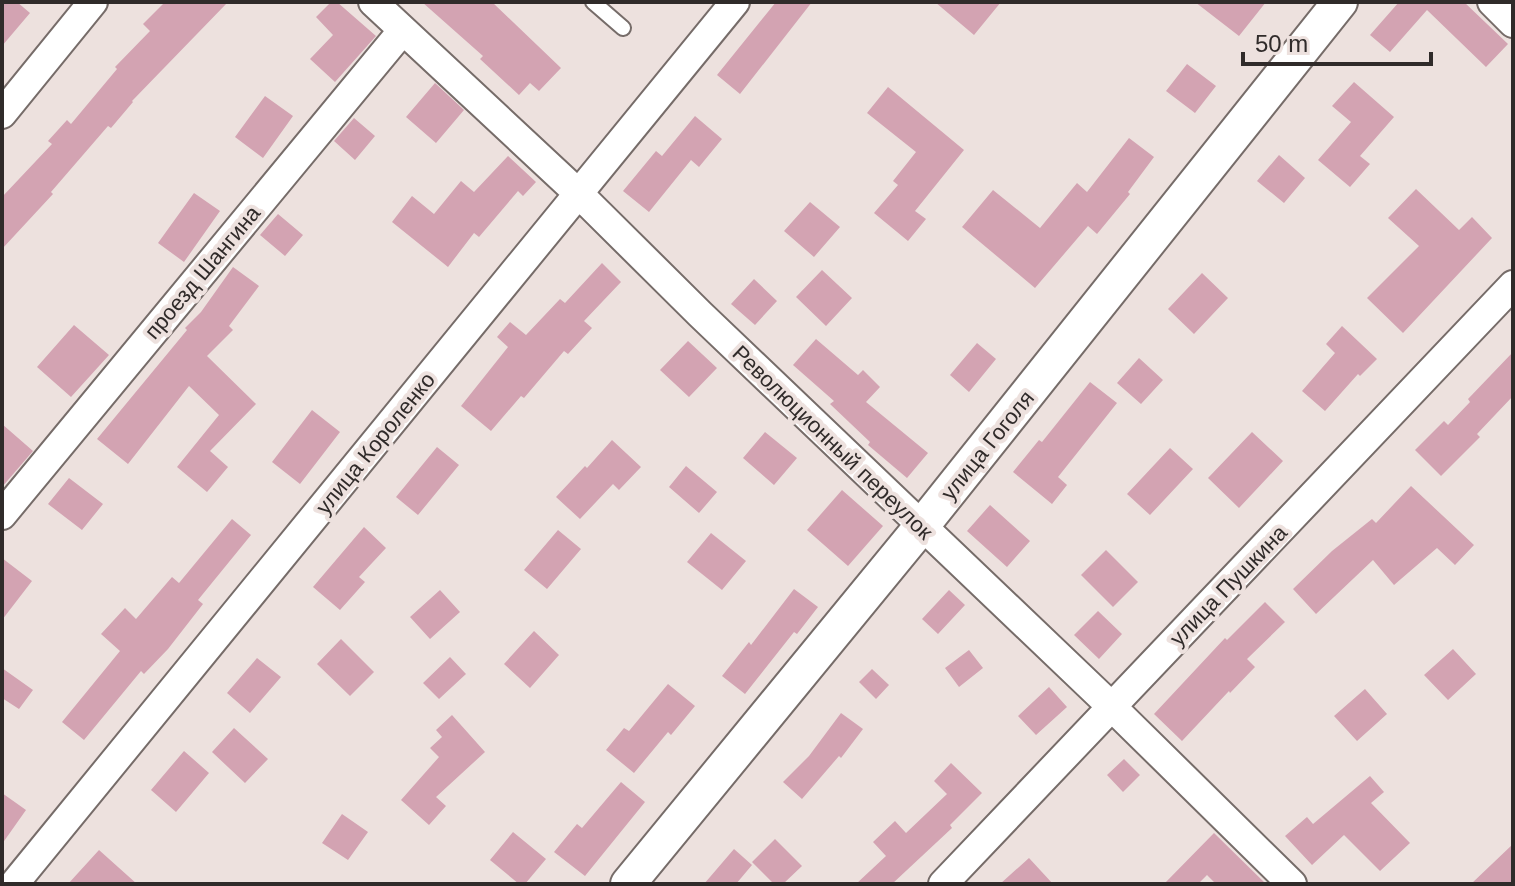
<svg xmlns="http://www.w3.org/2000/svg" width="1515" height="886" viewBox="0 0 1515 886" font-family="Helvetica,sans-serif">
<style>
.building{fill:#d3a3b2}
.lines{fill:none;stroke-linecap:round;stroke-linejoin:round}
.service-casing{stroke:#766c69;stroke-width:18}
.minor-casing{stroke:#766c69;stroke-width:32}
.tertiary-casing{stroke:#766c69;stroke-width:38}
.service{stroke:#fff;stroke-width:14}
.minor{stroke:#fff;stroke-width:28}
.tertiary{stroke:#fff;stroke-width:34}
.labels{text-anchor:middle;stroke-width:8;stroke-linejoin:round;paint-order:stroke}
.street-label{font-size:22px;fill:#302b2a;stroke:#ede1de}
</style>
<rect width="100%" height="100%" fill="#ede1de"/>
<path class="building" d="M2,2H17L30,13L2,46Z
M165,2H228L132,101L133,102L111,128L108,126L51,192L53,194L2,249V197L52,144L48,141L67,120L71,124L117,69L115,67L150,31L143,24Z
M331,2H337L376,36L335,82L310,59L333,35L316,17Z
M422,2H492L561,68L539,91L530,83L519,95L480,59L483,56Z
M776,2H812L740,94L717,75Z
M935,2H1001L974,35Z
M1195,2H1266L1239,36Z
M1399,2H1464L1508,44L1486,67L1427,10L1390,52L1370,35Z
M1187,64L1216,86L1195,113L1166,91Z
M1354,82L1394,117L1360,156L1370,164L1350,187L1318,160L1351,122L1332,106Z
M435,83L464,110L436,143L406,117Z
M888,87L964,150L915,211L926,219L908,241L874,213L898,185L893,181L916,152L867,113Z
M265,96L293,116L263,158L235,137Z
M695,116L722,139L699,167L691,160L649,212L623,191L656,151L662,156Z
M354,118L375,136L355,160L334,141Z
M1129,138L1154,157L1128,192L1130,194L1097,234L1088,226L1035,288L962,227L993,190L1040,228L1077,183L1087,192Z
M1279,155L1305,178L1284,203L1257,181Z
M508,156L536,182L523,196L518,191L479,237L474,233L448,267L392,222L412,196L434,214L461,181L474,192Z
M1416,189L1459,230L1472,217L1492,238L1403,333L1367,298L1419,246L1388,218Z
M194,193L220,211L184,262L158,243Z
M810,202L840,227L814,257L784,231Z
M278,214L303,235L285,256L260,235Z
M602,263L621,282L584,321L592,328L568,354L564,351L524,398L521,396L491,431L461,406L508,347L497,337L510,322L526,335L560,299L565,303Z
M233,267L259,286L229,326L233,330L207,356L256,404L210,451L228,467L207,492L177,467L219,415L189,386L128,464L97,439L187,330L185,328L201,312Z
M822,270L852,298L826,326L796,297Z
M1202,273L1228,298L1194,334L1168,309Z
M754,279L777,301L755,325L731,304Z
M74,325L109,355L71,397L37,367Z
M1342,326L1377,359L1360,376L1358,374L1325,411L1302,391L1335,353L1326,344Z
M816,339L858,375L863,370L880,387L866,402L928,453L907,478L868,445L870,442L830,404L834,401L793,365Z
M688,341L717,368L689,397L660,370Z
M977,343L996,359L969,392L950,375Z
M1513,352V396L1477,434L1480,437L1441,476L1415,450L1444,421L1448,425L1470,402L1468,399Z
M1139,358L1163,380L1141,404L1117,383Z
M1090,382L1117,403L1058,477L1067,485L1052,504L1013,472L1039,440L1042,442Z
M312,410L340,432L300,484L272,462Z
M2,424L33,451L2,487Z
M765,432L797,458L774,485L743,458Z
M1252,432L1283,461L1239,508L1208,478Z
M612,440L641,467L619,490L613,484L580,519L556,497L585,466L587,468Z
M437,447L459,465L418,515L396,497Z
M1170,448L1193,469L1150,515L1127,494Z
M686,466L717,492L699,513L669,487Z
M69,478L103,504L82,530L48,504Z
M1411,486L1474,545L1455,565L1437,548L1394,585L1373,560L1316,614L1293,589L1332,551L1372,519L1376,523Z
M842,490L883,526L848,566L807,530Z
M990,505L1030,541L1007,567L967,531Z
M232,519L251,535L198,600L203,604L168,649L144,674L141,671L84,740L62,722L120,651L101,634L125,608L136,619L172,577L179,583Z
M364,527L386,548L359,577L365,582L340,610L313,587Z
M558,530L581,549L547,589L524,570Z
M711,533L746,561L722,590L687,562Z
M1106,550L1138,582L1113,607L1081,575Z
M2,558L32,581L2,620Z
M794,589L818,607L797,634L794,632L745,694L722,676L749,642L751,645Z
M440,590L460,612L430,639L410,617Z
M949,590L965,605L938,634L922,619Z
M1265,602L1285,622L1247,659L1255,667L1230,693L1229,691L1182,741L1154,714L1225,638L1227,640Z
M1098,611L1122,634L1099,659L1074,635Z
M534,631L559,655L530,688L504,664Z
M341,639L374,672L350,696L317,664Z
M1453,649L1476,674L1448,700L1424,675Z
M969,650L983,668L959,687L945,668Z
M450,657L466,674L439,699L423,683Z
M257,658L281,677L250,713L227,693Z
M2,668L33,690L19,709L2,698Z
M872,669L889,685L876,699L859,682Z
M668,684L695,706L671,735L668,732L634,773L606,750L624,728L629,731Z
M1049,687L1067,707L1036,735L1018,716Z
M1365,689L1387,714L1357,741L1334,716Z
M841,713L863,729L841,758L839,756L802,799L783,782L809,756Z
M452,715L485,752L436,797L446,806L429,825L401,800L439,757L430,748L442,737L436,730Z
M234,728L268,759L245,783L212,752Z
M184,751L209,773L176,812L151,790Z
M1124,759L1140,775L1123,792L1107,775Z
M951,763L982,793L950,825L952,828L892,884H856L886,856L873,842L895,821L906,833L947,794L934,781Z
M1370,776L1384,792L1371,803L1410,843L1380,871L1344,835L1312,865L1285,836L1307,817L1313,824Z
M621,782L645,802L585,876L554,852L577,824L582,828Z
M2,793L26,810L2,844Z
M342,814L368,832L348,860L322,843Z
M513,832L546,859L525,884H519L490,860Z
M1214,833L1266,884H1216L1207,875L1198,884H1164Z
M775,839L802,866L783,884H774L752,862Z
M1513,844V884H1471Z
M734,849L752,865L736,884H704Z
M99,850L137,884H68Z
M1029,858L1053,884H1000Z"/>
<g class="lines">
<defs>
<path id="service" d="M593,2L623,28"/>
<path id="minor" d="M373,2L579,194L700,314L1112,707L1292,884
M1492,2L1513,23
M2,114L93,2
M2,515L403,30
M14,884L735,2
M943,884L1513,285"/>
<path id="tertiary" d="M628,884L921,527L1340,2"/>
</defs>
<use href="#service" class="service-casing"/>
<use href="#minor" class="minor-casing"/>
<use href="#tertiary" class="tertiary-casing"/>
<use href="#service" class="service"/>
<use href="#minor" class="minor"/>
<use href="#tertiary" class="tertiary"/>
</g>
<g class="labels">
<g class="street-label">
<text transform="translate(202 272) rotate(-50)" y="8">проезд Шангина</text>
<text transform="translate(833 442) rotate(44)" y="8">Революционный переулок</text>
<text transform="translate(375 443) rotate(-51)" y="8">улица Короленко</text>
<text transform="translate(987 445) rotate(-51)" y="8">улица Гоголя</text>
<text transform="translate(1228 585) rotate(-46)" y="8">улица Пушкина</text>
</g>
</g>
<rect width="1515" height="886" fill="none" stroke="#302b2a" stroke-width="8"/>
<path d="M1243 52v12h188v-12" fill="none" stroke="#302b2a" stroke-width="4"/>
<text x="1255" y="52" font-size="24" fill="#302b2a" stroke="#ede1de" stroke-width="6" paint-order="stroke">50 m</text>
</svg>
